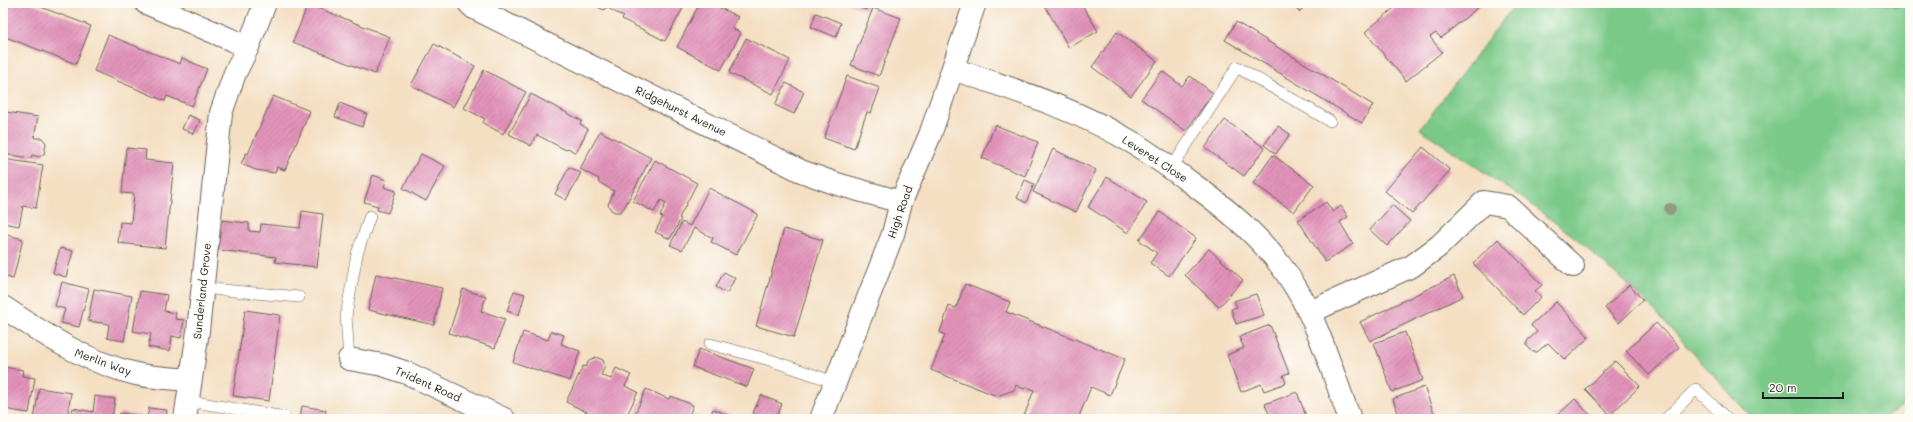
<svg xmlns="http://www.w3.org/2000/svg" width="1913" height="422" viewBox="0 0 1913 422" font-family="Mali,sans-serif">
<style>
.grass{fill:#7ac988;stroke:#4b7252}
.forest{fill:url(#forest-firs);stroke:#406448}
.building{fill:url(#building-hatch)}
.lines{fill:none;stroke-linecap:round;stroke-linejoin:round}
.service-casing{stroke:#686056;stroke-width:12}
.minor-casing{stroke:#686056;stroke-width:24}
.tertiary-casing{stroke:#686056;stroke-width:24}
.service{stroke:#fff;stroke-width:11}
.minor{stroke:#fff;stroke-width:22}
.tertiary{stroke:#fff;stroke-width:22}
.tree{fill:#929a7f}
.labels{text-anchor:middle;stroke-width:3;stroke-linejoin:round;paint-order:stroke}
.street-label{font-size:11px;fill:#1c1c1c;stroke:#fdfcf7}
</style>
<defs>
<pattern id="forest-firs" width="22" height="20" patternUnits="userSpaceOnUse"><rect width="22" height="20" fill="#63ad74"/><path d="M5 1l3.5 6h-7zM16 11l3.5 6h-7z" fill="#518c5e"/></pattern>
<pattern id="building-hatch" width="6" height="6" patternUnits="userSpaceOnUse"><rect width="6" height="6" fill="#e293ba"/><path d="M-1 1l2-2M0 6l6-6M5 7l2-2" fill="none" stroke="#c17e9f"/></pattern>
</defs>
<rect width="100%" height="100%" fill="#fdfcf7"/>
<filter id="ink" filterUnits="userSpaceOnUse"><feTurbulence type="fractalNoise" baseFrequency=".025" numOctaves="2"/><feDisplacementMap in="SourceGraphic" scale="8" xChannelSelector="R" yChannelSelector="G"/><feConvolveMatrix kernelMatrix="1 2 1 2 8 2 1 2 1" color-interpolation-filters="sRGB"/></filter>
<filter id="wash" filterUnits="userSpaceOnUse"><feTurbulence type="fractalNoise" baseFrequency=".012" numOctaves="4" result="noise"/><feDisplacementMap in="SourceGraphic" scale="16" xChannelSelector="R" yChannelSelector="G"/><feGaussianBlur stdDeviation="0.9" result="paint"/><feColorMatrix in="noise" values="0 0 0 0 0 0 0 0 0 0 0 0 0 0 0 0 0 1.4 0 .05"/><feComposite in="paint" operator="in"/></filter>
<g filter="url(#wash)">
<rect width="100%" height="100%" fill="#f4dfc3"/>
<path class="grass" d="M1516,3H1876L1895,6L1910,5V401L1883,419H1753L1645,300L1577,239L1521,197L1420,129Z"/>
<path class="forest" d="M1876,3H1910V5L1895,6Z"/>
<g id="blocks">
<path class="building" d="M9,3H30L91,26L76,64L3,36V19Z
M589,3H674L683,8L665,41L622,19L624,17L606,7L604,10Z
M700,3H711L738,17L732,28L741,33L721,70L677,47Z
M847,3H869L866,10Z
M1050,3H1081L1098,31L1069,48L1045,6Z
M1291,3H1309L1299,12Z
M1400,3H1483L1441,38L1436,33L1430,37L1442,52L1406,81L1365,32Z
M308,4L390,37L375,74L293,42Z
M873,8L901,18L879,76L851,65Z
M816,13L841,23L836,37L811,27Z
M1236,22L1373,105L1362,123L1225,40Z
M1117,32L1157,61L1131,96L1092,67Z
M108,35L180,64L182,58L207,69L192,106L167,96L165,101L94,71Z
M746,38L790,60L773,94L729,73Z
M434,44L475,66L453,107L411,85Z
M484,70L526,92L503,134L483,123L485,119L464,108Z
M1162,71L1182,86L1190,76L1213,93L1186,131L1141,99Z
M847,76L880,88L871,113L867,112L854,149L824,138Z
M786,83L804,92L794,114L775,105Z
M531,94L582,121L580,124L588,129L576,153L568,148L566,150L537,135L531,146L509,134Z
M273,96L310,111L285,170L277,167L275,173L256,170L241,164L246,153L248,154Z
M340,103L367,114L362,127L335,117Z
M6,112L38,117L34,138H42L46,143L44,154L39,157L32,155L31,158L3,154V134Z
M188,115L200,120L194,134L182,129Z
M1225,120L1265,148L1244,176L1205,148Z
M995,125L1038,142L1025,176L982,158Z
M1278,126L1290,134L1276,154L1264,145Z
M600,131L651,158L624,208L620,212H615L611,210L608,205L614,191L598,182L599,179L580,169Z
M1423,147L1450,170L1412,214L1385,191Z
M126,148L146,150L145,160L174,163L165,248L118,243L120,222L131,223L134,194L122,193Z
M1053,149L1096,170L1076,212L1033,192Z
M421,154L445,166L426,201L403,188Z
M1273,155L1314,185L1294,212L1253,183Z
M3,159L43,165L36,208L23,206L19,226L3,223Z
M655,160L697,183L679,218L681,219L670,239L655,232L663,217L660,216L666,203L661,200L654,212L633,201Z
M569,167L581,173L566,200L555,194Z
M373,175L386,180L384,187L396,191L388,213L377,210L378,206L364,202Z
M1107,177L1147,202L1128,233L1088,207Z
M1025,180L1034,184L1026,203L1017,198Z
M709,188L758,214L736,255L711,242L713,238L694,228L682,250L670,245L682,222L690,226Z
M1326,202L1333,212L1341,206L1348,217L1340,222L1353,244L1325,262L1298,220Z
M1392,205L1410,221L1387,246L1370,230Z
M302,211L323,214L317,267L275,262L276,257L218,250L221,220L249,223V231L260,232L261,224L300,228Z
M1160,212L1196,238L1169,276L1150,263L1157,253L1139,240Z
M784,229L823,240L794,337L756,326Z
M3,234L23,239L13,279L3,276Z
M1498,239L1542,285L1535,291L1541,297L1523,315L1473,263Z
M60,248L73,251L66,277L53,273Z
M1209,249L1243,280L1219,307L1185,275Z
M724,272L735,278L727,293L716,287Z
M376,274L442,288L434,325L368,310Z
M1454,276L1463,296L1370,341L1360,322Z
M62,282L89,289L79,327L61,323L65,309L55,306Z
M965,284L1010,302L1006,312L1125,359L1110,395L1091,387L1078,419H1023L1034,390L1027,387L1024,389L1016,385L1014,390L997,396L931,370L945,335L940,332L949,306L956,308Z
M1629,285L1643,300L1619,323L1605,308Z
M94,289L132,296L124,341L107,338L109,324L88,321Z
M463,289L486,297L481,311L505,319L495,348L449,333Z
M140,291L167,295L164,311L176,313L175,319L184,320L181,338L172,336L170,351L148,347L151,334L133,331Z
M514,291L525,294L519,315L507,311Z
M1256,294L1264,315L1236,324L1231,309L1237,307L1234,301Z
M1556,302L1589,337L1565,360L1548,343L1537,352H1533L1527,346V341L1537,332L1531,325Z
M245,310L280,315L269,401L233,396Z
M1656,323L1679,347L1649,375L1626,351Z
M1270,325L1289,373L1283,375L1286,383L1264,391L1261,384L1241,392L1227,355L1244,348L1239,337Z
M551,331L564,335L561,344L580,351L570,381L513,362L523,332L548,340Z
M1405,332L1423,380L1392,392L1374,343Z
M699,349L754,369L747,387L693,367Z
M596,357L603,360L605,367L601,375L611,379L616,368L631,375L625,386L638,392L625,419H601L566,402L583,366L586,367L589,360Z
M1615,361L1640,386L1610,415L1585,389Z
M3,367L23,370L22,376L35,378L29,413L3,409Z
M1424,387L1436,419H1400L1393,399Z
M39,388L71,393L67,419H34Z
M646,389L669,399L671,396L693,405L688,419H633Z
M1297,392L1307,419H1271L1265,404Z
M761,395L782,404L776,419H767L753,413Z
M95,396L115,399L112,419H71L73,408L93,412Z
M1575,399L1594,419H1554L1560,413Z
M302,406L326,410L324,419H300Z
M149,408L167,410L166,419H119L120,413L147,417Z
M713,409L723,413L737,419H709Z
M695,415L705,419H694Z
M1714,415L1719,419H1706Z"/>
</g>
</g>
<g filter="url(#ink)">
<use href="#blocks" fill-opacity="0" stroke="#686056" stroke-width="1"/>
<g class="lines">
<defs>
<path id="service" d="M1171,169L1237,67L1330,121
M202,288L299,297
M710,344L770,360L834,382
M349,359L346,316L357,254L370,216
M188,401L285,417
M1666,419L1696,389L1727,419"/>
<path id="minor" d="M146,3L248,47L235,73L221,113L198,331L185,419
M469,3L474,8L801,171L837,184L901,202
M248,47L264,6
M953,69C1015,90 1079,110 1135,144C1155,157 1175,171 1194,185C1234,214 1271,246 1296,288C1320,328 1333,375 1350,419
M3,307C45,335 86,362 136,374C153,378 172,378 190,380
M1310,312L1412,266L1439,246L1484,202L1508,206L1573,266
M349,359L383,365L407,373L504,419"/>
<path id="tertiary" d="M821,419L893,234L901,202L930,135L975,3"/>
</defs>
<use href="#service" class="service-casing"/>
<use href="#minor" class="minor-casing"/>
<use href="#tertiary" class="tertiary-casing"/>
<use href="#service" class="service"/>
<use href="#minor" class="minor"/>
<use href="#tertiary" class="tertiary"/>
</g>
<circle class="tree" cx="1670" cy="209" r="6"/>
</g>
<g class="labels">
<g class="street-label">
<text transform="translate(681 111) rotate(26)" y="4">Ridgehurst Avenue</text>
<text transform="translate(1155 159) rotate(33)" y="4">Leveret Close</text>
<text transform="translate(900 212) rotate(-71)" y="4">High Road</text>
<text transform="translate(202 291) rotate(-84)" y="4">Sunderland Grove</text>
<text transform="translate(103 362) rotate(20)" y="4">Merlin Way</text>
<text transform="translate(428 384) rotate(24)" y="4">Trident Road</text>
</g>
</g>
<rect width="1913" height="422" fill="none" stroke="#fdfcf7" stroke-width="16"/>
<path d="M1763 392v6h80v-6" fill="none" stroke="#1c1c1c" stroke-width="2"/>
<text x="1769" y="392" font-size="12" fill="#1c1c1c" stroke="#fdfcf7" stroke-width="3" paint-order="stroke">20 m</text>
</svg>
